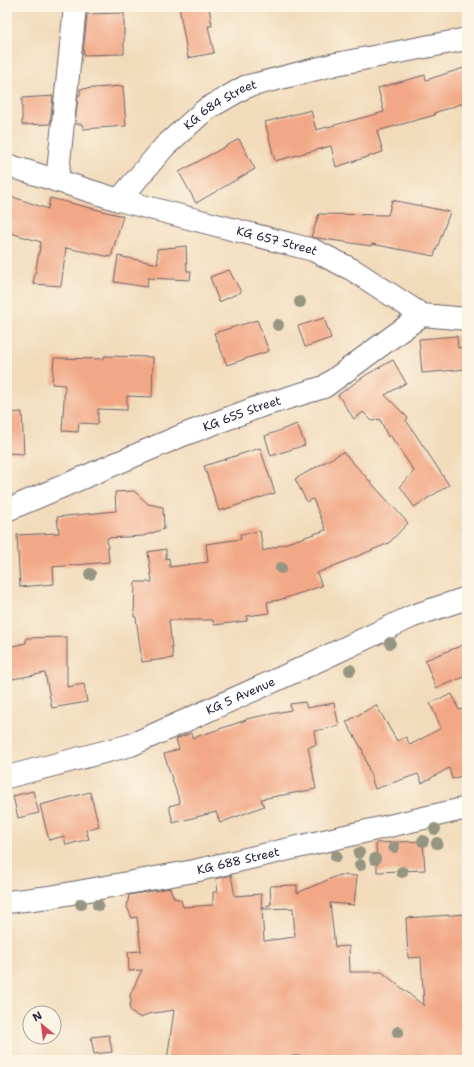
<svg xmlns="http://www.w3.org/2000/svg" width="474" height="1067" viewBox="0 0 474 1067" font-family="'Shantell Sans',sans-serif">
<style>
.building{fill:#f2a886}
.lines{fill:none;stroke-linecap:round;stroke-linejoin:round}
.minor-casing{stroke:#6b6368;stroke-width:24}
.minor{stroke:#fff;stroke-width:22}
.tree{fill:#959581}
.labels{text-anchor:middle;stroke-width:3.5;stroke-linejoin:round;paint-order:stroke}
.street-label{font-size:12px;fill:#22223b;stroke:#fcf5e5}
</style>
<rect width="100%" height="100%" fill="#fcf5e5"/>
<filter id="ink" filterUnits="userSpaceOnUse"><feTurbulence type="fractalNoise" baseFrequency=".025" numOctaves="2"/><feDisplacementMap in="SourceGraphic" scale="8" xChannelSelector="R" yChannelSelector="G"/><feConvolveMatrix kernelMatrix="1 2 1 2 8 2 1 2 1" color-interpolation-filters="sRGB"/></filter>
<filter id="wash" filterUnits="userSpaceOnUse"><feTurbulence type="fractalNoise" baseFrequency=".012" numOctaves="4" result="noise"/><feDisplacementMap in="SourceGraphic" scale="16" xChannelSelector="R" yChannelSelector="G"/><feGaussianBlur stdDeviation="0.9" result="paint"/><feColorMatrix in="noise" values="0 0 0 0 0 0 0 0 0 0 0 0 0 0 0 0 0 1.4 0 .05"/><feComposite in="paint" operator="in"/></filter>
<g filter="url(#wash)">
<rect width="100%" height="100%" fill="#f2dbbb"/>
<g id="blocks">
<path class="building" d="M179,7H209L212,26H208L214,53L188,58Z
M124,13V54L83,55L87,14Z
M467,67V102L434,113L435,115L377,131L383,152L336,167L331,146L275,161L265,122L311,110L316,130L384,112L378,88L425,75L426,80Z
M123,86L126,126L83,129L82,124H75L78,95H80V89Z
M53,96L50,124L22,125V98Z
M239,139L255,169L196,203L179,172Z
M7,195L48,209L50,198L123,216L111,257L66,248L61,286L33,284L41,242L7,232Z
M392,200L450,212L434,256L372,244L371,246L311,237L319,214L388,215Z
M186,246L187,271H191L190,280L148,278L147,287L114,282L118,256L158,264L157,249Z
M229,270L241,292L219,302L210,277Z
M324,318L331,338L305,347L298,326Z
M257,320L269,351L227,365L214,333Z
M457,336L458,348L466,347L467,369L422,373L419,339Z
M104,356L153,357L152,397L127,396V410L98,409V424L79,423L78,432L62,431L65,385L52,384L54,358L104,359Z
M393,360L406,383L385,395L408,418L406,420L449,485L414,507L400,486L414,471L390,435L388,437L380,419L372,421L363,412L354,419L338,395L366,375Z
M22,412L24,454L7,453V413Z
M297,424L305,445L271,456L265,436Z
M260,448L275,493L219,511L204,466Z
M343,452L408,523L389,543L317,573L322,586L279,600L267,602L269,613L247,616V621L214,625L213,620H169L173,658L142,662L136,617H134L135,582H152L148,552L166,549V559L169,558L170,567L208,562L206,544L241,539L240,534L260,531L263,551L326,530L313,499L307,502L295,479Z
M134,491L148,504L163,507L164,529L143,536L107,538L109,562L53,567L54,584L20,587L17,535L59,533L57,517L116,511L115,492Z
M67,637V687L84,684L87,702L52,708L45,673L7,680V647L26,643V638Z
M463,645L467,657V676L436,688L425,660Z
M452,694L459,710L467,708V774L452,779L449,768L422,783L418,774L375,789L362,749L346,722L376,705L397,741L406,737L410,745L441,728L430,703Z
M305,702L307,708L334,703L339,726L314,731L316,745L308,747L316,789L261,799L264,806L220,823L216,812L173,823L169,806L180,803L164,754L179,749L176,739L191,733L193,738L246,720V719L291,710L290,704Z
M33,791L39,813L18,818L13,796Z
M90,792L99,826L86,830L89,839L66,845L64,836L49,840L40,805Z
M423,841L425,870L377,872L376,843Z
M231,875L235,896L261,894L264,941L295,937L293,908L263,909L262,908L271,904L270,886L297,885V893L339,875L357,876L354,905L330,903L335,947L349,946L350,972H382L424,1006L421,957L408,958L406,918L467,914V1060H334L333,1057L292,1056L293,1060H167L174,1010L148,1014L141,1018L132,1013L129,1007L131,1002L130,995L142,970L129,971L128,952L141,951L137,917L132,918L127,907L129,895L170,888L174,898L181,900L183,907L213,905V892H218L216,879Z
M109,1035L112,1052L94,1054L91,1037Z"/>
</g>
</g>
<g filter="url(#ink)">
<use href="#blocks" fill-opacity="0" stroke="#6b6368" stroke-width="1"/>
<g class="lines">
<defs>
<g id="minor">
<path id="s1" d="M7,165L119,200L165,146L205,110L245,87L336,64L467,39"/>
<path d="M57,181L75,7"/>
<path id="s2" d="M119,200L313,250L353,270L422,315"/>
<path id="s3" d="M7,510L183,435L261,406L324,387L422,315L467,319"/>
<path id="s4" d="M7,777L131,745L296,671L413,616L467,598"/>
<path id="s5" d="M7,902L50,897L194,871L467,808"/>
</g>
</defs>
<use href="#minor" class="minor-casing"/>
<use href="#minor" class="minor"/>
</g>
<g class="tree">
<circle cx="300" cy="302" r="6"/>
<circle cx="278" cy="325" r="6"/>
<circle cx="281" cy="568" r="6"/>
<circle cx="90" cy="574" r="6"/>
<circle cx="390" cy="643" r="6"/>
<circle cx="350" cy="670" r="6"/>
<circle cx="435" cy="829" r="6"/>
<circle cx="423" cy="841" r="6"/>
<circle cx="437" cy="843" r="6"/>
<circle cx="394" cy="847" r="6"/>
<circle cx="359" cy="853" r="6"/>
<circle cx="336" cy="856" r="6"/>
<circle cx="375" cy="859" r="6"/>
<circle cx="360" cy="865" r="6"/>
<circle cx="402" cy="872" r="6"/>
<circle cx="81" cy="904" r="6"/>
<circle cx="98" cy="905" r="6"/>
<circle cx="398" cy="1032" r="6"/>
</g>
</g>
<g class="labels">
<g class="street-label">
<text dy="4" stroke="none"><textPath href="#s1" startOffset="258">KG 684 Street</textPath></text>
<text dy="4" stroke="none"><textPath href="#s2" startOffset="163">KG 657 Street</textPath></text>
<text dy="4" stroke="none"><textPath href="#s3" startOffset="254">KG 655 Street</textPath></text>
<text dy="4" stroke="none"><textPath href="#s4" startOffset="248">KG 5 Avenue</textPath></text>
<text dy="4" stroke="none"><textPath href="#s5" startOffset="235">KG 688 Street</textPath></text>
</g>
</g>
<rect width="474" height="1067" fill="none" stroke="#fcf5e5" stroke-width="24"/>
<g transform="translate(42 1025) rotate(331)"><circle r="19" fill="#fcf5e5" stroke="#a5a1a1"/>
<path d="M0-3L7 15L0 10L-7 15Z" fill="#d1495b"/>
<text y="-6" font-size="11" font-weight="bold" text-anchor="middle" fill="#22223b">N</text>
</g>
</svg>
